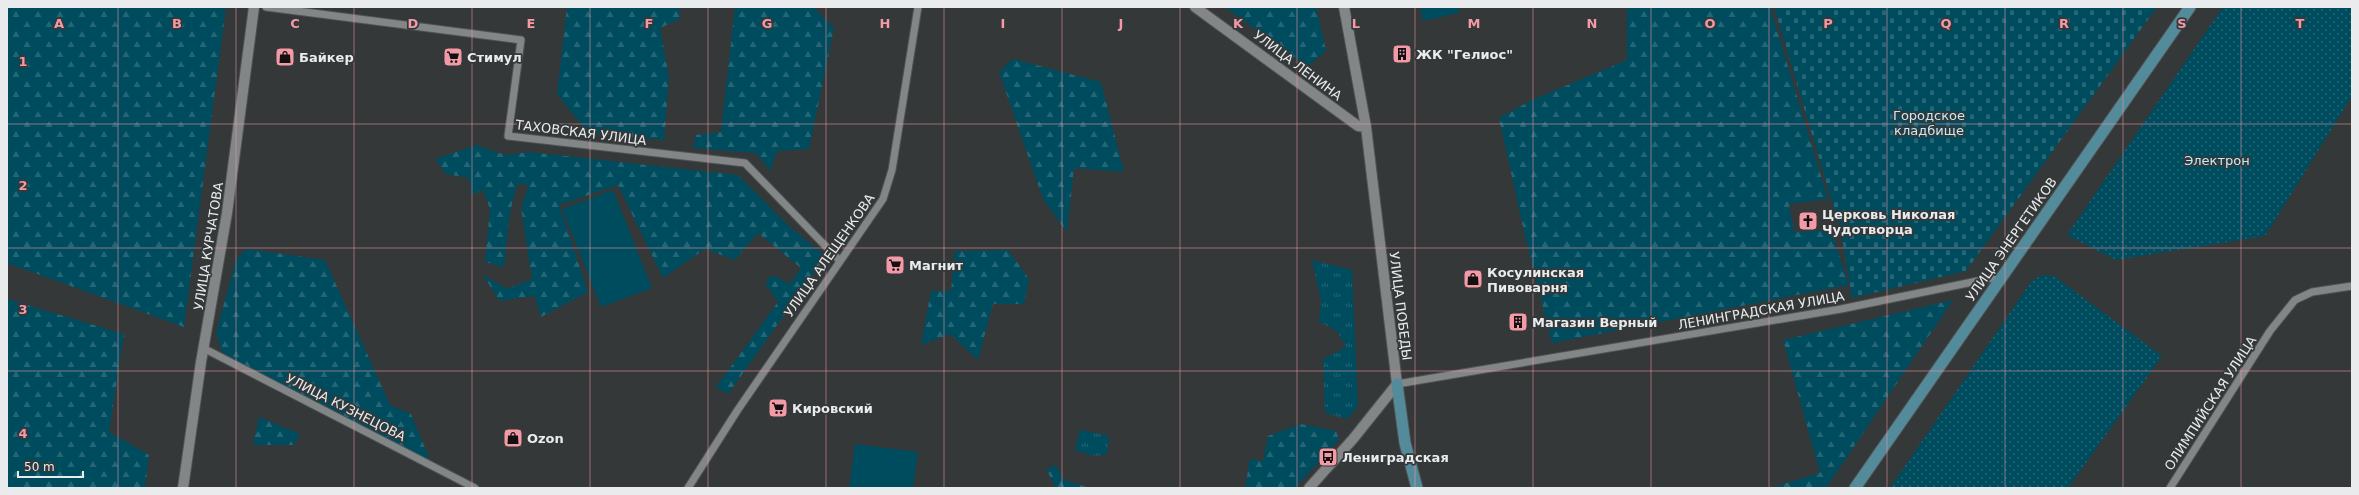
<svg xmlns="http://www.w3.org/2000/svg" width="2359" height="495" viewBox="0 0 2359 495" font-family="'DejaVu Sans',sans-serif">
<style>
.grass{fill:url(#grass-tufts)}
.forest{fill:url(#forest-firs)}
.cemetery{fill:url(#cemetery-stones)}
.garden{fill:url(#garden-dots)}
.pitch{fill:#004c5f}
.lines{fill:none;stroke-linecap:round;stroke-linejoin:round}
.street-casing{stroke:#515455;stroke-width:9}
.secondary-casing{stroke:#515455;stroke-width:12}
.primary-casing{stroke:#515455;stroke-width:13}
.street{stroke:#828687;stroke-width:7}
.secondary{stroke:#828687;stroke-width:10}
.primary{stroke:#548b9b;stroke-width:11}
.grid{fill:none;stroke:#f49aa6;stroke-width:1;stroke-opacity:0.55}
.labels{text-anchor:middle;stroke-width:3.5;stroke-linejoin:round;paint-order:stroke}
.poi-label{font-size:13px;font-weight:bold;fill:#e9ebec;stroke:#353839;text-anchor:start}
.street-label{font-size:13px;fill:#e9ebec;stroke:#353839}
.park-label{font-size:13px;fill:#bfecfb;stroke:#353839}
.grid-label{font-size:13px;text-anchor:middle;font-weight:bold;fill:#f49aa6;stroke:#353839;stroke-width:3.5;stroke-linejoin:round;paint-order:stroke}
</style>
<defs>
<pattern id="grass-tufts" width="24" height="20" patternUnits="userSpaceOnUse"><rect width="24" height="20" fill="#004c5f"/><path d="M3 7l-1-3M5 7V3M7 7l1-3M15 17l-1-3M17 17v-4M19 17l1-3" fill="none" stroke="#256676"/></pattern>
<pattern id="forest-firs" width="22" height="20" patternUnits="userSpaceOnUse"><rect width="22" height="20" fill="#004c5f"/><path d="M5 1l3.5 6h-7zM16 11l3.5 6h-7z" fill="#256676"/></pattern>
<pattern id="cemetery-stones" width="16" height="16" patternUnits="userSpaceOnUse"><rect width="16" height="16" fill="#004c5f"/><path d="M2 7V4a2 2 0 0 1 4 0v3zM10 15v-3a2 2 0 0 1 4 0v3z" fill="#256676"/></pattern>
<pattern id="garden-dots" width="8" height="8" patternUnits="userSpaceOnUse"><rect width="8" height="8" fill="#004c5f"/><path d="M2 2h.1M6 6h.1" fill="none" stroke="#256676" stroke-width="1.8" stroke-linecap="round"/></pattern>
</defs>
<rect width="100%" height="100%" fill="#353839"/>
<path class="grass" d="M1312,260L1352,270L1358,406L1347,419L1325,413L1323,359L1346,347L1336,330L1319,322L1321,301Z
M1080,430L1106,435L1109,437L1107,454C1096,458 1086,454 1075,450Z"/>
<path class="forest" d="M7,7H226L184,327L7,263Z
M567,7H679L680,19L660,28L669,77L664,140L588,133L557,94Z
M735,7H813L834,28L809,149L777,151L770,171L756,153L693,148L696,135L721,132Z
M1225,7H1316L1326,51L1307,67Z
M1627,7H1770L1828,199L1789,204L1794,232L1831,230L1849,285L1552,343L1525,236L1499,118L1532,100L1627,60Z
M1013,59L1101,82L1124,172L1074,168L1067,232L1043,199L999,72Z
M477,145L505,155L529,152L738,175L790,227L829,259H824L728,394L716,387L778,302L765,283L772,275L790,284L801,268L758,233L735,260L705,249L663,278L618,185L559,205L588,292L541,317L535,296L500,301L482,274L507,289L532,279L521,208L529,185L517,184L510,212L504,267L485,262L490,209L483,190L472,195L469,178L446,174L435,159Z
M246,249L325,260L390,405L411,414L435,472L225,361L216,333L236,260Z
M1008,250L1029,279L1024,304H993L978,360L950,334L921,345L931,291H951L955,251Z
M7,299L124,334L109,432L149,455L145,488H7Z
M1953,300L1826,488H1770L1820,473L1783,340Z
M259,417L300,434L294,445H253Z
M1301,424L1336,431L1339,440L1295,488H1245L1250,459L1263,461L1268,436Z
M1056,465L1064,480L1090,488H1056L1046,469Z"/>
<path class="cemetery" d="M1774,7H2157L1966,271L1852,298L1841,232Z"/>
<path class="garden" d="M2223,7H2352V96L2265,236L2116,260L2067,235Z
M2042,275L2054,276L2162,356L2068,488H1890L2031,282Z"/>
<path class="pitch" d="M1420,7H1458L1459,13L1423,21Z
M613,190L652,288L601,307L562,209Z
M855,444L918,452L913,488H849Z"/>
<g class="lines">
<defs>
<path id="street" d="M266,7L521,40L508,136L745,163L840,261
M205,349L475,488
M1397,384L1841,309L2002,276
M688,488L737,411L883,199L892,170L918,7
M2170,488L2270,331L2295,300L2312,292L2352,286"/>
<path id="secondary" d="M1195,7L1358,126L1366,127
M183,488L201,362L227,213L254,7
M1309,488L1353,439L1397,384L1366,127L1344,7"/>
<path id="primary" d="M1397,384L1405,443L1417,488
M1855,488L2190,7"/>
</defs>
<use href="#street" class="street-casing"/>
<use href="#secondary" class="secondary-casing"/>
<use href="#primary" class="primary-casing"/>
<use href="#street" class="street"/>
<use href="#secondary" class="secondary"/>
<use href="#primary" class="primary"/>
</g>
<path class="grid" d="M118,7V488M236,7V488M354,7V488M472,7V488M590,7V488M708,7V488M826,7V488M944,7V488M1062,7V488M1180,7V488M1297,7V488M1415,7V488M1533,7V488M1651,7V488M1769,7V488M1887,7V488M2005,7V488M2123,7V488M2241,7V488M7,124H2352M7,248H2352M7,371H2352"/>
<defs>
<symbol id="building-square" viewBox="-11 -11 22 22"><rect x="-9" y="-9" width="18" height="18" rx="4" fill="#f49aa6" stroke="#353839"/><path d="M-4-6H4V6H1V3H-1V6H-4ZM-2.5-4.3h1.7v1.8h-1.7ZM.8-4.3h1.7v1.8H.8ZM-2.5-1h1.7V.8h-1.7ZM.8-1h1.7V.8H.8Z" fill="#111"/></symbol>
<symbol id="shop-square" viewBox="-11 -11 22 22"><rect x="-9" y="-9" width="18" height="18" rx="4" fill="#f49aa6" stroke="#353839"/><path d="M-5-2.5h2.3a2.7 3.5 0 0 1 5.4 0H5L5.5 6h-11ZM-1.5-2.5h3a1.5 2.3 0 0 0-3 0Z" fill="#111"/></symbol>
<symbol id="supermarket-square" viewBox="-11 -11 22 22"><rect x="-9" y="-9" width="18" height="18" rx="4" fill="#f49aa6" stroke="#353839"/><path d="M-6-5.5h2.5l.6 2H6L4.5 2H-2.5L-4.4-4H-6ZM-1.5 3.2a1.3 1.3 0 1 0 .1 0ZM3 3.2a1.3 1.3 0 1 0 .1 0Z" fill="#111"/></symbol>
<symbol id="church-square" viewBox="-11 -11 22 22"><rect x="-9" y="-9" width="18" height="18" rx="4" fill="#f49aa6" stroke="#353839"/><path d="M-1.2-6h2.4v3.5h3.3v2.4h-3.3V6h-2.4V-.1h-3.3v-2.4h3.3Z" fill="#111"/></symbol>
<symbol id="bus-square" viewBox="-11 -11 22 22"><rect x="-9" y="-9" width="18" height="18" rx="4" fill="#f49aa6" stroke="#353839"/><path d="M-5-6H5V4H4V6H2V4H-2V6H-4V4H-5ZM-3.5-4V0h7V-4ZM-3.5 1.2v1.5H-2V1.2ZM2 1.2v1.5H3.5V1.2Z" fill="#111"/></symbol>
</defs>
<g fill-rule="evenodd">
<use href="#building-square" x="1391" y="43" width="22" height="22"/>
<use href="#shop-square" x="274" y="46" width="22" height="22"/>
<use href="#supermarket-square" x="442" y="46" width="22" height="22"/>
<use href="#church-square" x="1797" y="210" width="22" height="22"/>
<use href="#supermarket-square" x="884" y="254" width="22" height="22"/>
<use href="#shop-square" x="1462" y="268" width="22" height="22"/>
<use href="#building-square" x="1507" y="311" width="22" height="22"/>
<use href="#supermarket-square" x="767" y="397" width="22" height="22"/>
<use href="#shop-square" x="502" y="427" width="22" height="22"/>
<use href="#bus-square" x="1317" y="446" width="22" height="22"/>
</g>
<g class="labels">
<g class="poi-label">
<text x="1416" y="59">ЖК "Гелиос"</text>
<text x="299" y="62">Байкер</text>
<text x="467" y="62">Стимул</text>
<text x="1822" y="219">Церковь Николая<tspan x="1822" dy="15">Чудотворца</tspan></text>
<text x="909" y="270">Магнит</text>
<text x="1487" y="277">Косулинская<tspan x="1487" dy="15">Пивоварня</tspan></text>
<text x="1532" y="327">Магазин Верный</text>
<text x="792" y="413">Кировский</text>
<text x="527" y="443">Ozon</text>
<text x="1342" y="462">Лениградская</text>
</g>
<g class="street-label">
<text transform="translate(1298 65) rotate(37)" y="5">УЛИЦА ЛЕНИНА</text>
<text transform="translate(581 132) rotate(7)" y="5">ТАХОВСКАЯ УЛИЦА</text>
<text transform="translate(2011 239) rotate(-55)" y="5">УЛИЦА ЭНЕРГЕТИКОВ</text>
<text transform="translate(208 246) rotate(-81)" y="5">УЛИЦА КУРЧАТОВА</text>
<text transform="translate(829 255) rotate(-55)" y="5">УЛИЦА АЛЕЩЕНКОВА</text>
<text transform="translate(1401 306) rotate(83)" y="5">УЛИЦА ПОБЕДЫ</text>
<text transform="translate(1761 310) rotate(-10)" y="5">ЛЕНИНГРАДСКАЯ УЛИЦА</text>
<text transform="translate(2210 403) rotate(-57)" y="5">ОЛИМПИЙСКАЯ УЛИЦА</text>
<text transform="translate(346 407) rotate(27)" y="5">УЛИЦА КУЗНЕЦОВА</text>
</g>
<g class="park-label">
<text x="1929" y="120">Городское<tspan x="1929" dy="15">кладбище</tspan></text>
<text x="2217" y="165">Электрон</text>
</g>
</g>
<g class="grid-label">
<text x="59" y="28">A</text>
<text x="177" y="28">B</text>
<text x="295" y="28">C</text>
<text x="413" y="28">D</text>
<text x="531" y="28">E</text>
<text x="649" y="28">F</text>
<text x="767" y="28">G</text>
<text x="885" y="28">H</text>
<text x="1003" y="28">I</text>
<text x="1121" y="28">J</text>
<text x="1238" y="28">K</text>
<text x="1356" y="28">L</text>
<text x="1474" y="28">M</text>
<text x="1592" y="28">N</text>
<text x="1710" y="28">O</text>
<text x="1828" y="28">P</text>
<text x="1946" y="28">Q</text>
<text x="2064" y="28">R</text>
<text x="2182" y="28">S</text>
<text x="2300" y="28">T</text>
<text x="23" y="66">1</text>
<text x="23" y="190">2</text>
<text x="23" y="314">3</text>
<text x="23" y="438">4</text>
</g>
<rect width="2359" height="495" fill="none" stroke="#e9ebec" stroke-width="16"/>
<path d="M18 471v6h65v-6" fill="none" stroke="#e9ebec" stroke-width="2"/>
<text x="24" y="471" font-size="12" fill="#e9ebec" stroke="#353839" stroke-width="3" paint-order="stroke">50 m</text>
</svg>
